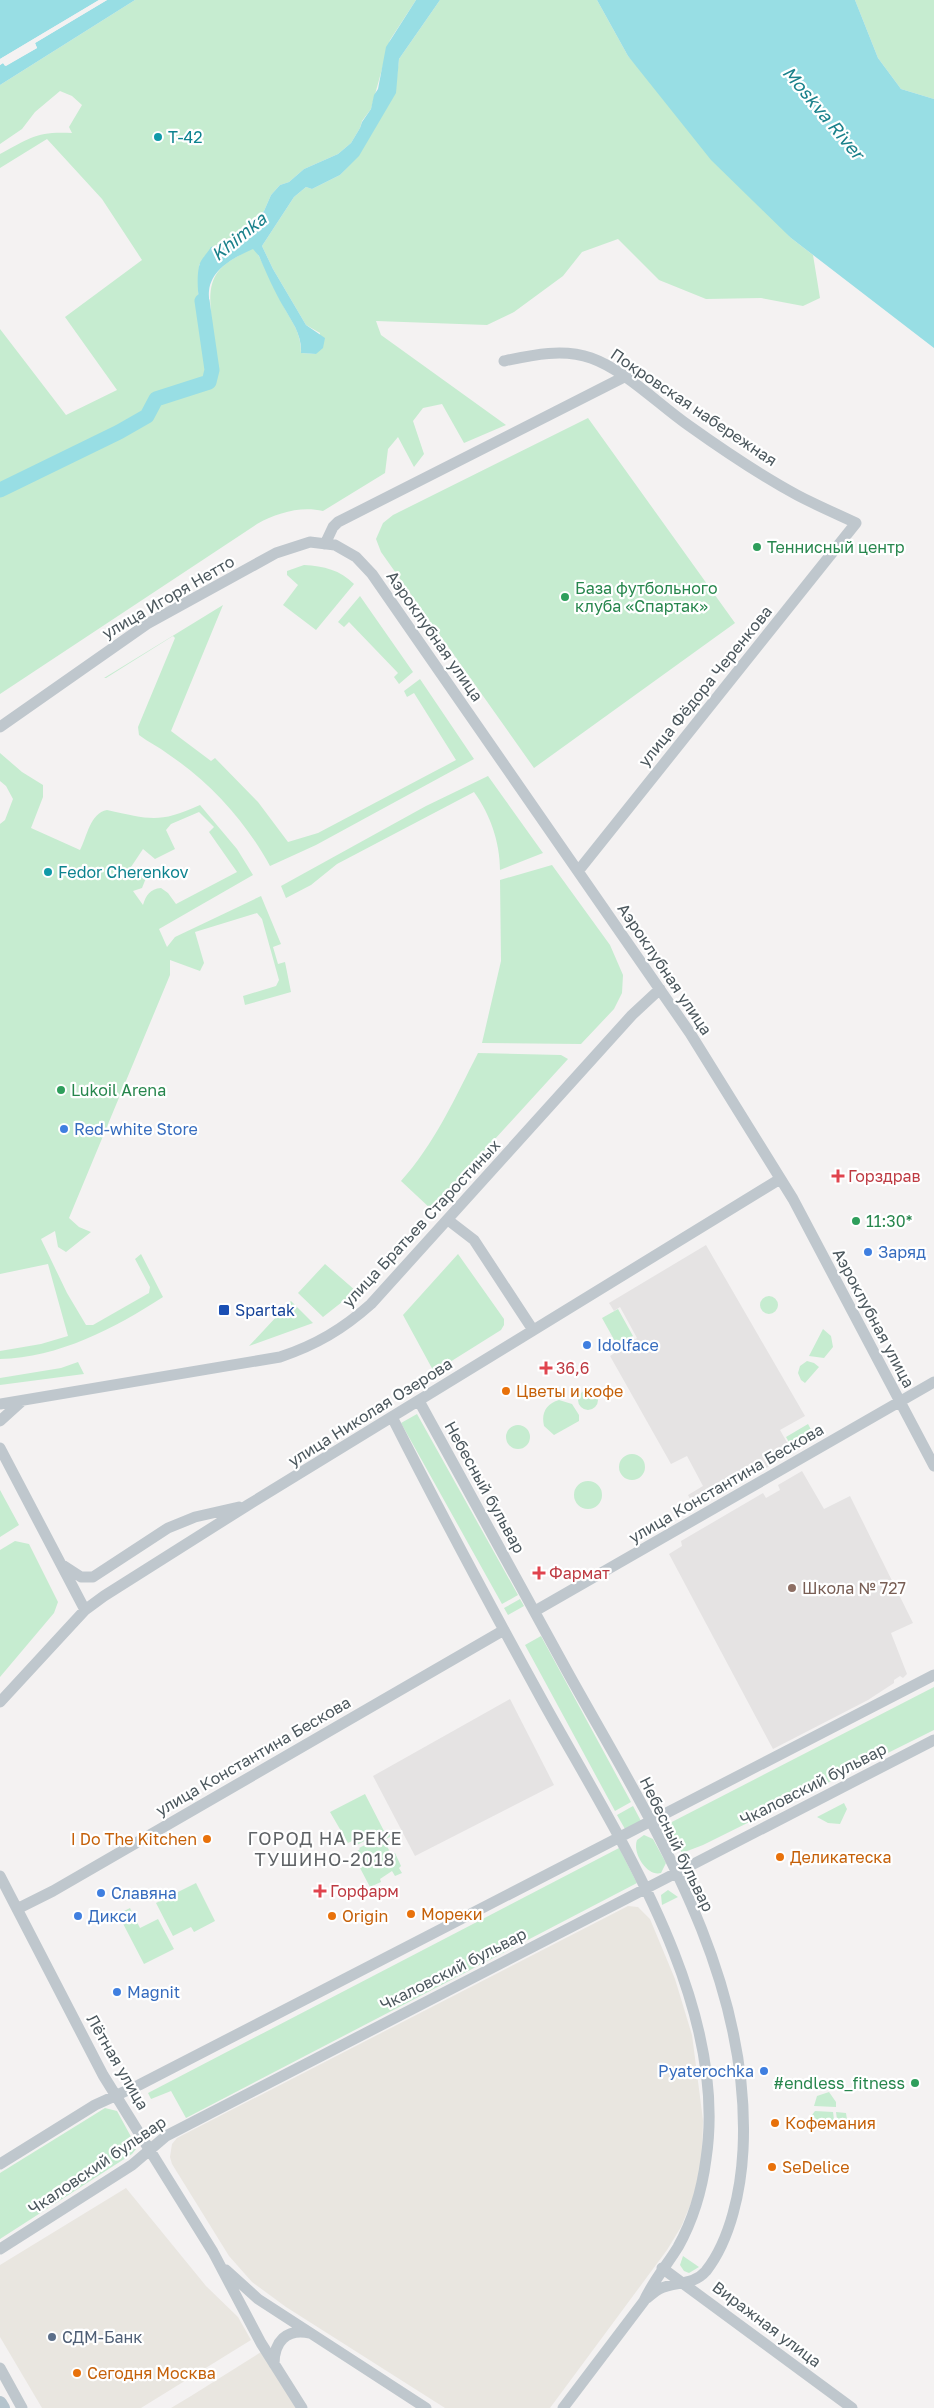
<svg xmlns="http://www.w3.org/2000/svg" width="934" height="2408" viewBox="0 0 934 2408" font-family="'Golos Text',sans-serif">
<style>
.commercial{fill:#e9e6e0}
.education{fill:#e5e3e3}
.green{fill:#c6ecd0;fill-rule:evenodd}
.water{fill:#98dee4}
.pier{fill:#f4f2f2;fill-rule:evenodd}
.lines{fill:none;stroke-linecap:round;stroke-linejoin:round}
.river{stroke:#98dee4;stroke-width:15}
.minor{stroke:#bfc7cd;stroke-width:11}
.major{stroke:#b5c4cd;stroke-width:14}
.culture-dot{fill:#0f9aa8;stroke:#fff;stroke-width:2}
.leisure-dot{fill:#2e9e5b;stroke:#fff;stroke-width:2}
.shop-dot{fill:#3f7fe0;stroke:#fff;stroke-width:2}
.health-dot{fill:#e0444e;stroke:#fff;stroke-width:2}
.transit-dot{fill:#1a4fb4;stroke:#fff;stroke-width:2}
.food-dot{fill:#e8710a;stroke:#fff;stroke-width:2}
.education-dot{fill:#8d6e63;stroke:#fff;stroke-width:2}
.service-dot{fill:#5c6f8a;stroke:#fff;stroke-width:2}
.labels{text-anchor:middle;stroke-width:4.5;stroke-linejoin:round;paint-order:stroke}
.culture-label{font-size:16px;fill:#0d838f;stroke:#fff;text-anchor:start}
.street-label{font-size:16px;fill:#4b575d;stroke:#fff}
.leisure-label{font-size:16px;fill:#27864d;stroke:#fff;text-anchor:start}
.shop-label{font-size:16px;fill:#366cbe;stroke:#fff;text-anchor:start}
.health-label{font-size:16px;fill:#be3a42;stroke:#fff;text-anchor:start}
.transit-label{font-size:16px;fill:#164399;stroke:#fff;text-anchor:start}
.food-label{font-size:16px;fill:#c56008;stroke:#fff;text-anchor:start}
.education-label{font-size:16px;fill:#785e54;stroke:#fff;text-anchor:start}
.service-label{font-size:16px;fill:#4e5e75;stroke:#fff;text-anchor:start}
.water-label{font-size:18px;font-style:italic;fill:#1a818b;stroke:#fff}
.neighbourhood-label{font-size:18px;letter-spacing:1px;fill:#5f6366;stroke:#fff}
</style>
<rect width="100%" height="100%" fill="#f4f2f2"/>
<path class="commercial" d="M628,1906L638,1907L650,1919L675,1979L692,2035L703,2120L702,2163L692,2201L681,2227L667,2250L550,2408H445L286,2307L252,2282L229,2256L172,2164L170,2157L172,2144L177,2138Z
M126,2188L206,2286L238,2317L251,2340L141,2408H42L0,2337V2265Z
M261,2352L296,2408H171L191,2396Z"/>
<path class="education" d="M706,1245L805,1416L780,1430L793,1453L695,1508L688,1495L703,1486L687,1456L671,1464L610,1356L637,1338L620,1307L614,1311L609,1303Z
M802,1471L824,1509L850,1496L913,1623L891,1633L907,1674L903,1678L900,1676L894,1680V1683L868,1700L773,1749L669,1554L682,1546L681,1541L763,1493L766,1498L780,1490L778,1485Z
M510,1699L554,1785L415,1856L373,1776Z"/>
<path class="green" d="M135,0H416L390,40L371,109L362,121L360,128L351,143L338,154L304,169L289,182L280,185L271,195L264,211L239,236L221,245H215L199,265L198,296L211,312C207,273 220,265 253,248L256,251C266,268 273,286 282,303C291,322 301,330 301,353L316,354L320,333L306,325L273,269L262,246L294,197L306,187L312,189L340,175L358,156L395,93L399,59L440,0H597L628,56L791,238L813,255L820,298L803,306L761,298L706,299L659,280L618,239L582,252L563,276L514,312L487,325L376,321L381,335L506,425L464,443L442,404L423,408L413,421L424,454L414,467L398,437L388,449L385,473L323,511C300,506 277,513 257,524L0,694V329L66,415L117,390L65,317L142,260L102,199L47,139L0,168V154C30,138 37,131 72,133L69,127L82,105L72,96L60,91L35,112L22,129L0,144V85Z
M855,0H934V99L901,89L878,58Z
M588,418L735,623L534,768L381,552L376,539L383,523L393,515Z
M304,565C324,566 340,570 354,584L316,630L283,605L298,585L287,575V571Z
M360,596L413,672L399,684L394,677L398,673L349,622L344,627L338,622Z
M223,605L171,731L211,761L215,758L258,802L288,842L318,833L456,760L414,693L407,697L404,691L420,679L474,759L316,845L270,866C246,822 210,782 168,754C159,747 148,742 139,735L138,727L175,638L173,636L106,678H104Z
M0,753L22,772L43,785V797L31,828L80,850C87,837 90,813 107,810C150,819 158,824 200,805L237,849L253,875L159,929L167,947L175,937L261,896L281,944L273,947L278,964L285,962L291,992L245,1005L243,996L276,986L279,980L262,919L257,913L195,932L204,963L200,971L170,960V975L69,1218L79,1227L91,1232L66,1252L58,1247L55,1231L41,1239L67,1293L86,1325H93L149,1293L150,1287L135,1259L141,1254L163,1297C115,1328 58,1358 0,1359V1351L41,1344L68,1336L48,1264L0,1274V824L5,820L13,799L6,786L0,781ZM199,812L214,827L209,832L237,872L176,904L168,893L161,888C150,889 146,895 143,905L133,891L142,888L146,878L131,867L143,849L155,859L175,849L166,830L171,824Z
M488,776L543,853L500,870C500,842 490,814 474,792L337,864L311,885L286,898L281,886L426,806Z
M552,865L610,945L623,975L622,993L614,1009L581,1044L482,1043L501,961L500,880Z
M478,1053L561,1055L568,1059L431,1209L401,1181C434,1145 456,1096 478,1053Z
M458,1254L504,1319V1325L501,1330L434,1372L403,1315Z
M325,1264L356,1291L323,1317L298,1293Z
M760 1305a9 9 0 1 1 18 0a9 9 0 1 1-18 0Z
M291,1301L313,1323L249,1346Z
M618,1309L633,1336L617,1345L602,1318Z
M823,1329L831,1336L833,1347L824,1358L809,1356Z
M807,1361L814,1363L819,1367L805,1383L801,1380L798,1373L800,1366Z
M78,1362L84,1374L0,1385V1378L61,1368Z
M578 1400a10 10 0 1 1 20 0a10 10 0 1 1-20 0Z
M559,1400L572,1404L579,1415V1421L554,1435L544,1426C541,1413 546,1404 559,1400Z
M417,1414L518,1595L502,1604L401,1423Z
M808,1424L815,1437L793,1449L786,1437Z
M506 1437a12 12 0 1 1 24 0a12 12 0 1 1-24 0Z
M619 1467a13 13 0 1 1 26 0a13 13 0 1 1-26 0Z
M574 1495a14 14 0 1 1 28 0a14 14 0 1 1-28 0Z
M0,1490L19,1525L0,1537Z
M15,1541L29,1544L58,1602L54,1613L0,1677V1550Z
M520,1599L524,1606L508,1615L504,1608Z
M541,1636L631,1802L615,1811L525,1645Z
M934,1687V1730L703,1845L682,1853L666,1825Z
M365,1794L384,1831L355,1846L352,1841L348,1843L330,1812Z
M844,1803L847,1809L840,1824L828,1823L817,1817Z
M633,1806L641,1821L625,1829L617,1815Z
M391,1832L392,1836L384,1840L391,1854L395,1853L401,1866L399,1868L402,1873L395,1876L392,1871L380,1879L381,1882L370,1887L360,1868L364,1866L356,1852L360,1849L359,1848Z
M644,1835L653,1839L666,1863L661,1873C647,1877 632,1853 637,1840Z
M619,1848L637,1883L186,2118L171,2091L151,2099L148,2093Z
M196,1883L215,1921L194,1932L191,1927L173,1936L156,1903Z
M668,1890L678,1897L662,1905L661,1895Z
M130,1908L140,1928L158,1919L174,1949L144,1964L118,1914Z
M829,2092L836,2102V2107L814,2106L817,2096Z
M105,2108L117,2111L135,2144L136,2149L132,2154L0,2239V2173Z
M815,2111L833,2112L835,2127L820,2128L812,2121V2115Z
M836,2112L846,2113L848,2126L838,2127Z
M683,2256L699,2267L689,2273L684,2271L680,2265Z"/>
<path class="water" d="M0,0H99L0,59Z
M107,0H135L0,85V65L3,63L6,66L37,48L35,43Z
M416,0H440L399,59L396,93L359,156L340,175L312,189L306,187L294,197L262,246L273,269L306,325L325,338L323,348L316,354L301,353C302,334 292,322 283,306C274,291 266,272 259,256L253,249C235,257 211,269 209,291C208,301 212,309 209,319L203,321C199,308 195,276 200,263C203,257 208,252 211,247L221,245L239,236L264,211L271,195L280,185L289,182L304,169L338,154L351,143L360,128L362,122L371,109L374,95L378,89L386,47Z
M597,0H855L878,58L901,89L934,99V348L791,238L711,160L628,56Z"/>
<path class="pier" d="M99,0H107L35,43L37,48L5,66L3,63L0,65V59ZM33,43L34,47L6,63L3,60Z"/>
<g class="lines">
<path class="river" d="M0,490L119,432L147,416L156,399L209,382L212,370L202,301"/>
<path class="minor" d="M504,361C532,355 563,348 591,358C625,370 658,404 688,425C723,450 760,475 797,495C816,505 837,514 856,523L579,870
M325,544L333,527L338,522L624,377
M0,727L147,624L276,553L310,542L335,545L356,557L372,574L690,1033L793,1199L934,1466
M448,1220L474,1240L533,1330
M419,1401C468,1491 518,1581 567,1671C649,1819 752,1973 743,2150C741,2189 731,2239 706,2271C693,2286 676,2281 659,2289C655,2291 651,2295 647,2298
M0,1404L280,1357C316,1345 343,1329 371,1304L632,1015L660,989
M392,1417C440,1512 490,1605 541,1698C614,1831 730,2001 706,2159C702,2190 693,2220 678,2247C667,2265 653,2281 644,2301L563,2408
M0,1421L21,1402
M0,1448L85,1610
M61,1564L81,1577H93L168,1528L195,1517L239,1507
M535,1611L934,1382
M0,1702L85,1610L104,1596L248,1505L780,1179
M0,1876L103,2075L213,2252L261,2343L302,2408
M17,1909L53,1891L504,1630
M0,2164L95,2105L139,2085L934,1675
M0,2249L132,2165L166,2136L934,1740
M662,2268L852,2408
M226,2270L258,2299L426,2408
M274,2364C274,2342 286,2328 310,2333
M0,2368L22,2408"/>
<path class="major" d="M0,2403L3,2408"/>
</g>
<g class="culture-dot">
<circle cx="158" cy="137" r="5"/>
<circle cx="48" cy="872" r="5"/>
</g>
<g class="leisure-dot">
<circle cx="757" cy="547" r="5"/>
<circle cx="565" cy="597" r="5"/>
<circle cx="61" cy="1090" r="5"/>
<circle cx="856" cy="1221" r="5"/>
<circle cx="915" cy="2083" r="5"/>
</g>
<g class="shop-dot">
<circle cx="64" cy="1129" r="5"/>
<circle cx="868" cy="1252" r="5"/>
<circle cx="587" cy="1345" r="5"/>
<circle cx="101" cy="1893" r="5"/>
<circle cx="78" cy="1916" r="5"/>
<circle cx="117" cy="1992" r="5"/>
<circle cx="764" cy="2071" r="5"/>
</g>
<g class="health-dot">
<path d="M835.5 1168.5h5v5h5v5h-5v5h-5v-5h-5v-5h5z"/>
<path d="M543.5 1360.5h5v5h5v5h-5v5h-5v-5h-5v-5h5z"/>
<path d="M536.5 1565.5h5v5h5v5h-5v5h-5v-5h-5v-5h5z"/>
<path d="M317.5 1883.5h5v5h5v5h-5v5h-5v-5h-5v-5h5z"/>
</g>
<rect class="transit-dot" x="218" y="1304" width="12" height="12" rx="2.5"/>
<g class="food-dot">
<circle cx="506" cy="1391" r="5"/>
<circle cx="207" cy="1839" r="5"/>
<circle cx="780" cy="1857" r="5"/>
<circle cx="411" cy="1914" r="5"/>
<circle cx="332" cy="1916" r="5"/>
<circle cx="775" cy="2123" r="5"/>
<circle cx="772" cy="2167" r="5"/>
<circle cx="77" cy="2373" r="5"/>
</g>
<circle class="education-dot" cx="792" cy="1588" r="5"/>
<circle class="service-dot" cx="52" cy="2337" r="5"/>
<g class="labels">
<g class="culture-label">
<text x="168" y="143">Т-42</text>
<text x="58" y="878">Fedor Cherenkov</text>
</g>
<g class="street-label">
<text transform="translate(694 407) rotate(34)" y="6">Покровская набережная</text>
<text transform="translate(168 597) rotate(-30)" y="6">улица Игоря Нетто</text>
<text transform="translate(435 636) rotate(55)" y="6">Аэроклубная улица</text>
<text transform="translate(705 686) rotate(-51)" y="6">улица Фёдора Черенкова</text>
<text transform="translate(665 969) rotate(56)" y="6">Аэроклубная улица</text>
<text transform="translate(421 1223) rotate(-47)" y="6">улица Братьев Старостиных</text>
<text transform="translate(874 1318) rotate(62)" y="6">Аэроклубная улица</text>
<text transform="translate(370 1412) rotate(-32)" y="6">улица Николая Озерова</text>
<text transform="translate(726 1483) rotate(-30)" y="6">улица Константина Бескова</text>
<text transform="translate(485 1487) rotate(61)" y="6">Небесный бульвар</text>
<text transform="translate(253 1756) rotate(-30)" y="6">улица Константина Бескова</text>
<text transform="translate(813 1784) rotate(-27)" y="6">Чкаловский бульвар</text>
<text transform="translate(677 1844) rotate(64)" y="6">Небесный бульвар</text>
<text transform="translate(453 1969) rotate(-27)" y="6">Чкаловский бульвар</text>
<text transform="translate(118 2062) rotate(60)" y="6">Лётная улица</text>
<text transform="translate(97 2165) rotate(-34)" y="6">Чкаловский бульвар</text>
<text transform="translate(767 2324) rotate(37)" y="6">Виражная улица</text>
</g>
<g class="leisure-label">
<text x="767" y="553">Теннисный центр</text>
<text x="575" y="594">База футбольного<tspan x="575" dy="18">клуба «Спартак»</tspan></text>
<text x="71" y="1096">Lukoil Arena</text>
<text x="866" y="1227">11:30*</text>
<text x="905" y="2089" text-anchor="end">#endless_fitness</text>
</g>
<g class="shop-label">
<text x="74" y="1135">Red-white Store</text>
<text x="878" y="1258">Заряд</text>
<text x="597" y="1351">Idolface</text>
<text x="111" y="1899">Славяна</text>
<text x="88" y="1922">Дикси</text>
<text x="127" y="1998">Magnit</text>
<text x="754" y="2077" text-anchor="end">Pyaterochka</text>
</g>
<g class="health-label">
<text x="848" y="1182">Горздрав</text>
<text x="556" y="1374">36,6</text>
<text x="549" y="1579">Фармат</text>
<text x="330" y="1897">Горфарм</text>
</g>
<g class="transit-label">
<text x="235" y="1316">Spartak</text>
</g>
<g class="food-label">
<text x="516" y="1397">Цветы и кофе</text>
<text x="197" y="1845" text-anchor="end">I Do The Kitchen</text>
<text x="790" y="1863">Деликатеска</text>
<text x="421" y="1920">Мореки</text>
<text x="342" y="1922">Origin</text>
<text x="785" y="2129">Кофемания</text>
<text x="782" y="2173">SeDelice</text>
<text x="87" y="2379">Сегодня Москва</text>
</g>
<g class="education-label">
<text x="802" y="1594">Школа № 727</text>
</g>
<g class="service-label">
<text x="62" y="2343">СДМ-Банк</text>
</g>
<g class="water-label">
<text transform="translate(823 113) rotate(50)" y="6">Moskva River</text>
<text transform="translate(239 237) rotate(-39)" y="6">Khimka</text>
</g>
<g class="neighbourhood-label">
<text x="325" y="1845">ГОРОД НА РЕКЕ<tspan x="325" dy="21">ТУШИНО-2018</tspan></text>
</g>
</g>
</svg>
